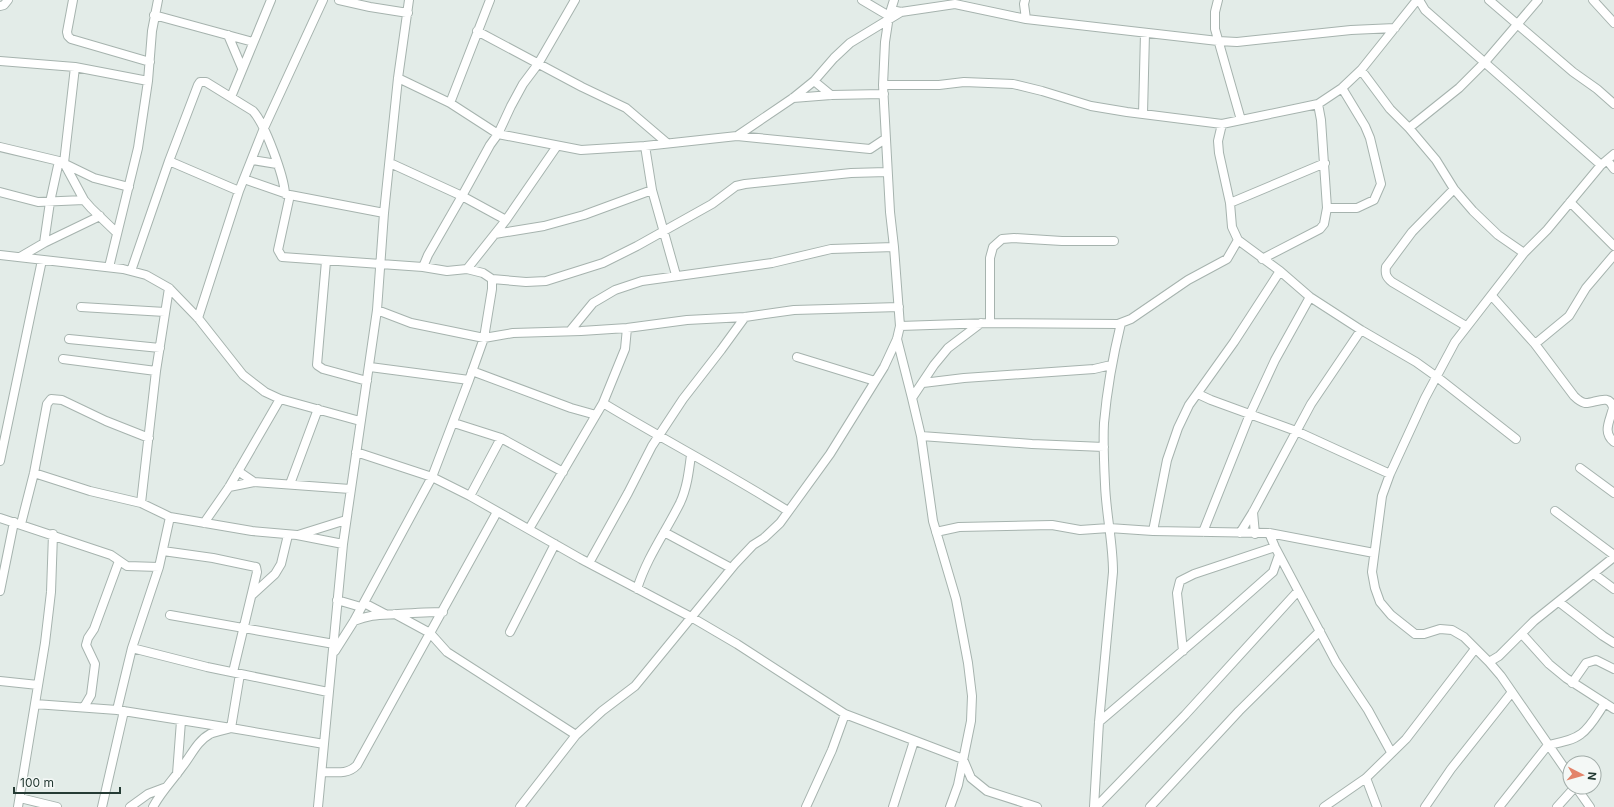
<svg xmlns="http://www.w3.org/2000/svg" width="1614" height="807" viewBox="0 0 1614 807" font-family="Inter,sans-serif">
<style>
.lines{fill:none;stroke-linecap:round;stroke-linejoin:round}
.minor-casing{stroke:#a6b3ae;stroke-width:10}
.minor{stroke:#fff;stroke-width:8}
</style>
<rect width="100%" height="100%" fill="#e3ece8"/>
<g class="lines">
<defs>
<path id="minor" d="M73,0L67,32L68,36L71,39L150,62
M339,0L370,7L408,13
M862,0L889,16
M1025,0L1024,4L1026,19
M1218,0L1215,12V29L1241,120
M1419,0L1425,10L1601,165
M1489,0L1573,72L1597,89L1614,104
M1593,0L1614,23
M0,6L4,5L8,0
M896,11L901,12L955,4L1026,19L1218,41L1237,42L1351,30L1395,28
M154,15L253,42
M477,31L582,87L626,108L667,143
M228,35L242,68
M0,61L75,67L148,81
M75,67L64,163L84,200L91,208L117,233
M1361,70L1390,109L1409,128L1436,160L1454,189L1473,211L1498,235L1524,253
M398,78L450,103L498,134L581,150L645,146L737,136L793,98L814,81L834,58L850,43L901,12
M814,81L831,95
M883,85H939L964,82L1013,84L1042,91L1091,106L1127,112L1222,124L1318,104L1342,88L1361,70L1417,0
M231,97L271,0
M793,98L831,95L884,94
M450,103L490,0
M1143,114L1145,33
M1222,124L1218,141L1219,153L1230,203L1232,227L1238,240L1280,271L1310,297L1361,330L1416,362L1437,377L1516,439
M1409,128L1459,88L1485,62L1538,0
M737,136L870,149L885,139
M645,146L652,190L676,275
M0,147L59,161L94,178L129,187
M252,160L277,164
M1607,160L1614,169
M169,161L239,191
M390,163L462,196L506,220
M244,179L290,195L384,213
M1454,189L1412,232L1386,267C1385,274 1386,277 1392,282L1466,326
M0,192L38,202L84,200
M290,195L278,250L282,257L423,267L447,271L467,269L483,273L492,279V289L484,338L469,380L370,367
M1570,202L1614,246
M1230,203L1325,163
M1327,208H1357L1374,200L1381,184L1370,138L1365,126L1342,88
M495,234L544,226L584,215L652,190
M44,243L50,202L59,161
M0,255L123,269L146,275L169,288L198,318L243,375L265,392L280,399L360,421
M20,257L44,243L100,216
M1262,259L1320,229L1324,224L1327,208L1321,120L1318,104
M326,261L317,365L323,369L367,381
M109,267L138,148L148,81L152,31L158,0
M423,267L428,255L462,196L490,145L498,134L511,106L523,84L538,64L575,0
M467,269L506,220L557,146
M131,271L169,161L198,85L200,82H206L253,111C265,124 284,176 285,194
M492,279L526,282L546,281L603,263L637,246L712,204L736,186L745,184L851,173L887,172
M1492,296L1535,344L1574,396C1577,399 1581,402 1585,403C1594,404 1610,392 1613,408C1610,421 1602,432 1614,442
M81,307L165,312
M377,310L411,323L484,338L513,333L581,331L627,328L687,320L745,317L794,310L899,307
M198,318L239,191L264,128L323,0
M990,323V258L993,247L1002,239L1014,238L1062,241H1114
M900,326L990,323L1118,324L1131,319L1188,280L1227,259L1238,240
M570,331L593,303L615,290L642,281L772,263L831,249L894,247
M69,339L160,348
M897,339L912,398
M1535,344L1569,316L1586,288L1614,255
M797,357L875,381
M63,359L156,371
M472,371L571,408L596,415
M923,383L964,378L1094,369L1111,365
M1198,394L1211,400L1296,431L1390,474
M603,403C664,440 728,473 788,511
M454,423L501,438L563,472
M921,436L1032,444L1104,447
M356,452L432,477L470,496L581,559L691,617L737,644L845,714L963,759L971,778L987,791L1037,807
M0,461L42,260
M1580,468L1614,493
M238,471L254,482
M34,473L90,491L141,503L170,517L252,531L297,535L343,544
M290,484L318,409
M229,487L254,482L350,489
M470,496L501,438
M141,503L156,371L169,288
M1555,511L1614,555
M1253,512L1255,534
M0,518L111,555L127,566L159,567L170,517
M204,523L229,487L280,399
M21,524L34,473L47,404L51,399L62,400L106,421L149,438
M529,529L603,403L625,349L627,328
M1153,531L1167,460L1178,428L1189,405L1234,342L1280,271
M664,532L731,568
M936,532L959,527L1052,525L1080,530L1109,528L1153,531L1269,533L1374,553
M1203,532L1250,414L1275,360L1310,297
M1240,533L1253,512L1311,404L1361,330
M1269,533L1275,547L1336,662L1368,710L1391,752
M298,535L346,520
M163,551L213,558L256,567L257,572L233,672
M589,563L628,493L652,446L683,399L721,350L745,317
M1594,574L1614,589
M637,589C647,557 665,533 680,503C687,488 689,471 691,455
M0,591L14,522
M252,595L275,574L281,564L288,535
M337,600L361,607
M1559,602L1603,636L1614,643
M364,603L385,614
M395,614L430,633L447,652L576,735
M170,615L334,644
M354,621C371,614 380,615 398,614C413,613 428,612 443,612
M510,632L555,544
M1522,634L1549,664L1566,678L1614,709
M132,648L207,667L328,692
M335,651L354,621L432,477L469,380
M1183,651L1177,593L1180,581L1194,574L1275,547
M1489,662L1464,637L1452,630L1440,629L1424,634H1415L1391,615L1380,602L1375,588L1372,572L1382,496L1390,474L1425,398L1455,342L1524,253L1547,230L1601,165L1614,154
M0,681L38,685
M1572,683L1586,663L1596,660L1614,669
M35,704L117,710L231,728L324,744
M84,707L91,695L95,664L86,645L88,638L94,629L119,561
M117,710L132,648L159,567
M1099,722L1221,618L1273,572L1279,555
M322,772C335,772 348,775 357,765L497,512
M177,774L181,721
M1570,776L1501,676L1489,662L1499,656L1534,621L1614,557
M1366,778L1377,807
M1576,787L1590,807
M20,798L57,807
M18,807L45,643L51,592L53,534
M102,807L124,711
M130,807L148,794L164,788
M153,807C161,792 172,781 182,767C191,756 197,741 210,734C217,731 225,730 231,728L240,674
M318,807L343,544L377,310L384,213L398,78L409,0
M520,807L576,735L602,711L635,686L735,564L753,545L764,538L780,523L830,454L853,417L884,367L897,339L900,326L894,247L890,212L883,85L885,42L889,16L894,0
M806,807L832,750L845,714
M893,807L914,741
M950,807L958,785L971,721L972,696L968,663L956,599L933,521L921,436L912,398L934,365L948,348L981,323
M1094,807L1099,722L1113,572C1113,542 1106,514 1105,484C1104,464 1103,443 1104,423C1107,389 1113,356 1121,323
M1096,807L1185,715L1298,591
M1150,807L1239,711L1320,631
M1324,807L1366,778L1406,739L1475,649
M1425,807L1451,769L1512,692
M1499,807L1548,745C1558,743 1572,741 1581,734C1591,727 1598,713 1605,703
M1557,807L1575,787"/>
</defs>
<use href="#minor" class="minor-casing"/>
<use href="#minor" class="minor"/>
</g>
<g transform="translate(1582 775) rotate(96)"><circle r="19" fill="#f4f8f6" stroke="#a1aca8"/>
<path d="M0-3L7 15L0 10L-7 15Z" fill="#e3836a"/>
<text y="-6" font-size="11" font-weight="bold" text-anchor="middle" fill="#253b34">N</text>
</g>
<path d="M14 787v6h106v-6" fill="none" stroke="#253b34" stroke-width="2"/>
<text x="20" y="787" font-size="12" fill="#253b34" stroke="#f4f8f6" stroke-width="3" paint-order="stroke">100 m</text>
</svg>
